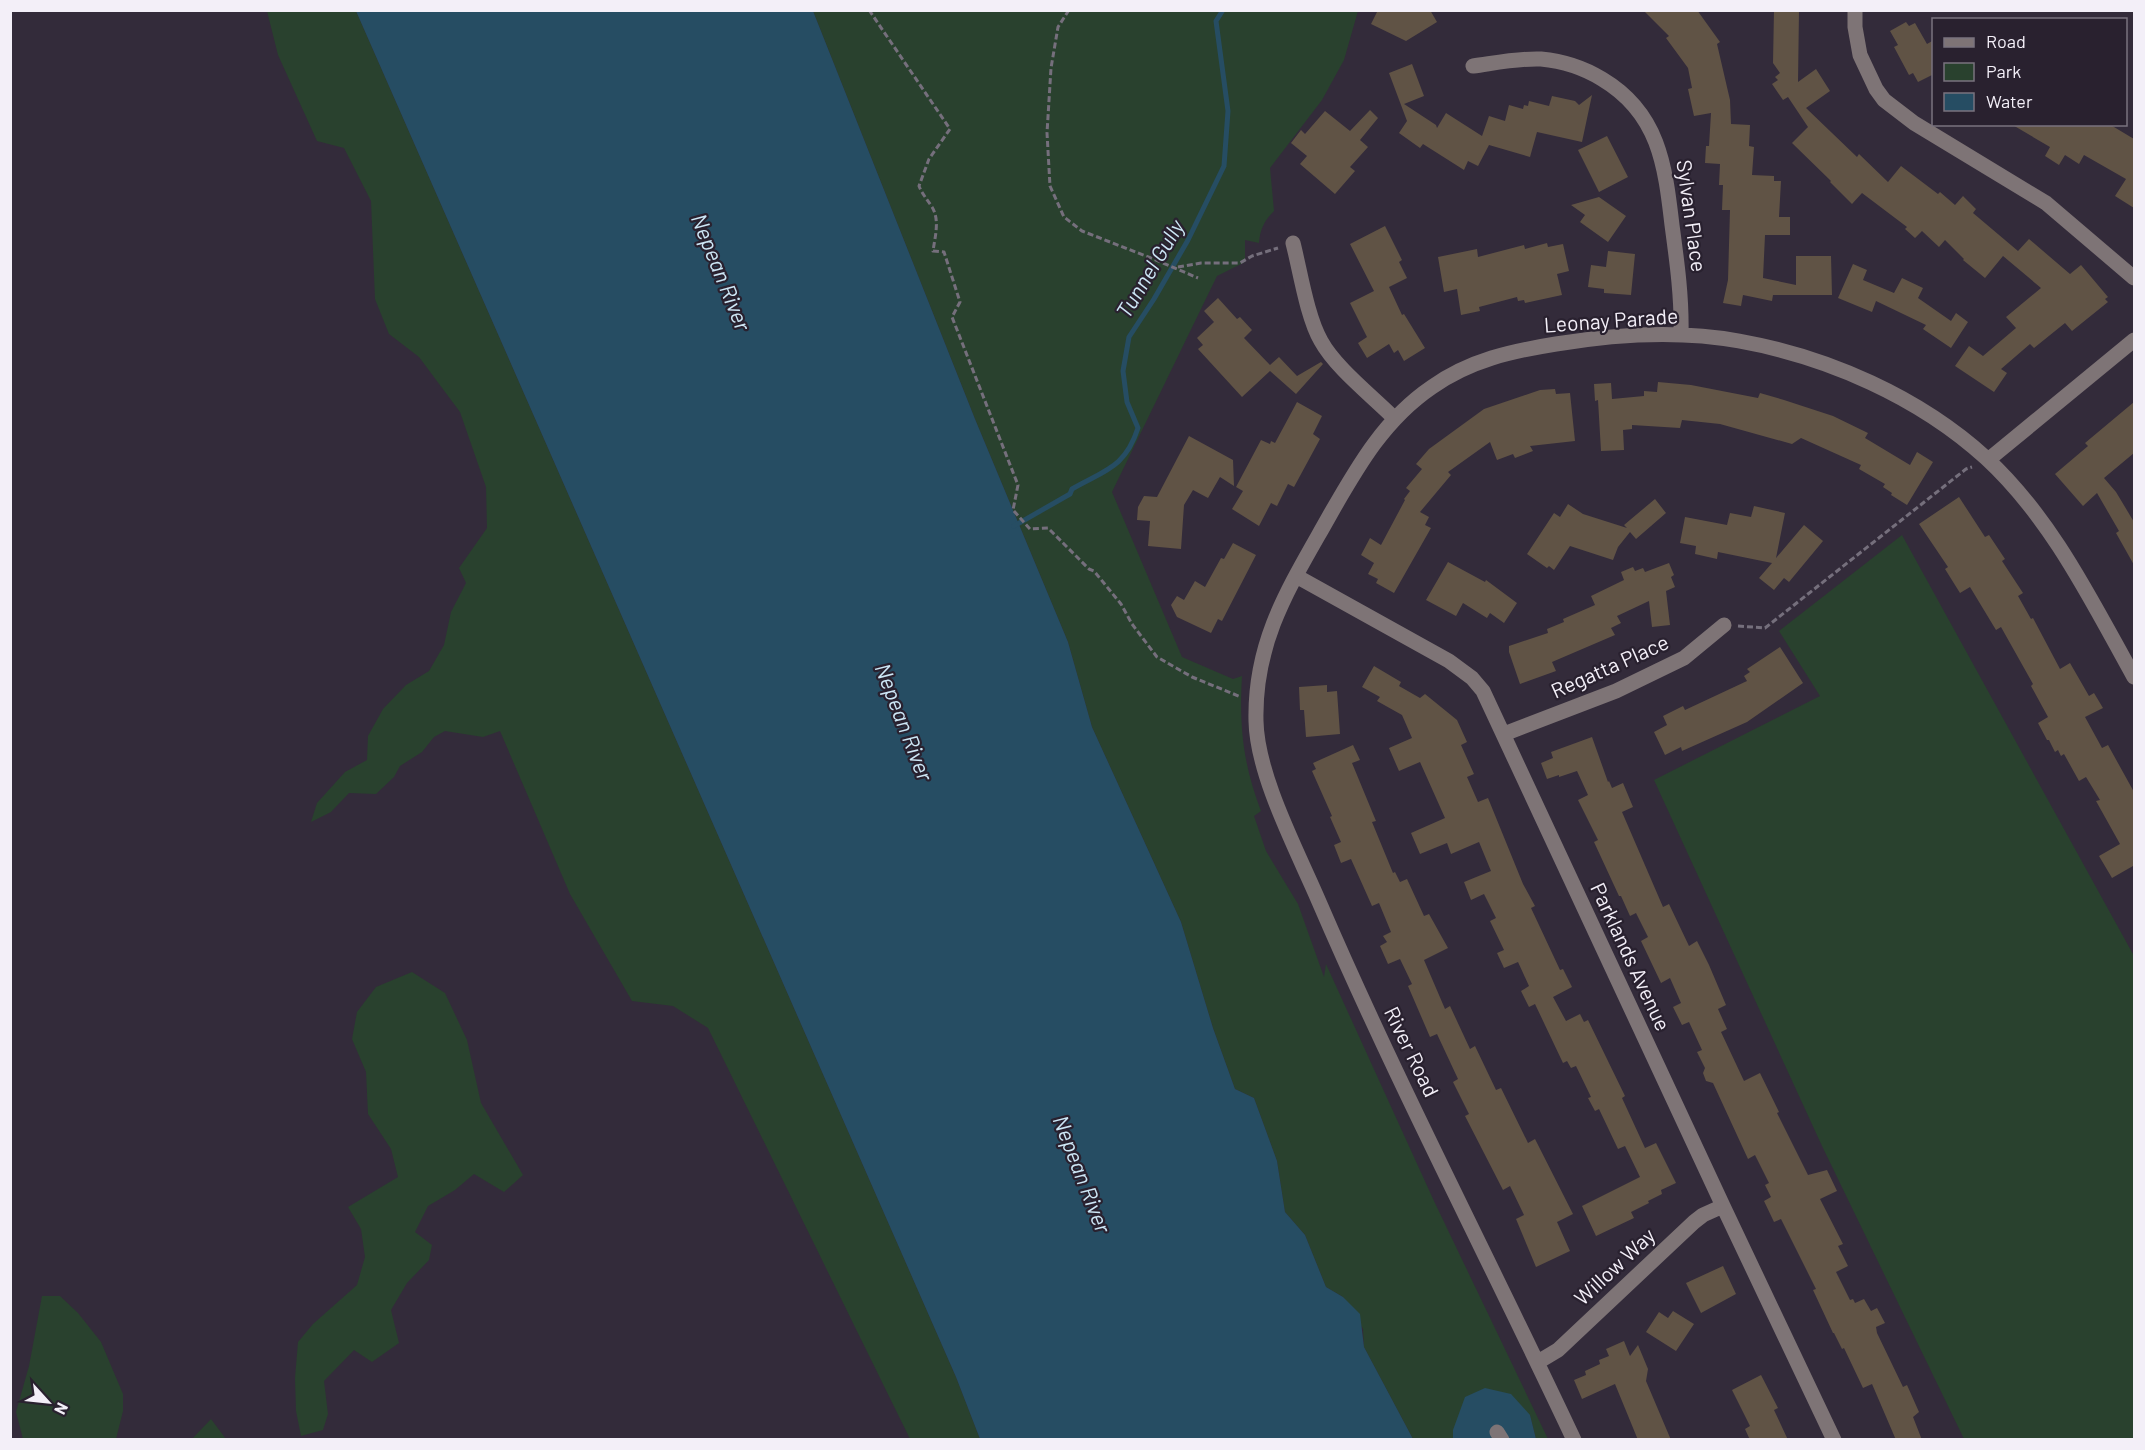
<svg xmlns="http://www.w3.org/2000/svg" width="2145" height="1450" viewBox="0 0 2145 1450" font-family="Barlow,sans-serif">
<style>
.green{fill:#29412e}
.water{fill:#264d63}
.lines{fill:none;stroke-linecap:round;stroke-linejoin:round}
.stream{stroke:#264d63;stroke-width:5}
.building{fill:#605345}
.path{stroke:#756f7c;stroke-width:3;stroke-dasharray:6 3;stroke-linecap:butt}
.minor{stroke:#7e7476;stroke-width:15}
.labels{text-anchor:middle;stroke-width:4.5;stroke-linejoin:round;paint-order:stroke}
.street-label{font-size:21px;fill:#f3eff8;stroke:#29212f}
.water-label{font-size:22px;font-style:italic;fill:#cde7f6;stroke:#29212f}
</style>
<rect width="100%" height="100%" fill="#332b3a"/>
<path class="green" d="M267,11H356L956,1377L980,1439H910L708,1028L673,1006L632,1001L570,894L500,731L483,737L445,731L434,737L422,752L400,766L394,777L376,794L349,793L331,812L311,822L317,803L345,772L367,760L368,736L383,709L406,685L429,671L444,645L451,612L466,583L459,568L487,528L486,487L460,412L419,357L389,334L375,299L371,201L344,148L317,141L278,55Z
M813,11H1358L1344,60L1322,100L1270,168L1274,211C1264,221 1260,230 1259,243L1245,240V262L1217,276L1112,492L1182,657L1233,679L1242,676C1239,726 1243,764 1261,811L1254,816L1266,851L1298,904L1324,977L1326,964L1434,1201L1548,1439H1536L1530,1415L1453,1430V1439H1413L1364,1347L1363,1329L1343,1297L1326,1287L1305,1235L1285,1212L1277,1161L1254,1098L1235,1089L1213,1028L1181,922L1092,727L1068,642L975,419Z
M1902,535L2134,956V1439H1964L1822,1146L1654,780L1820,696L1779,631Z
M412,972L445,993L467,1040L481,1103L523,1175L504,1192L474,1174L455,1190L428,1206L415,1232L432,1245L429,1260L407,1283L391,1310L399,1343L372,1362L354,1350L324,1381L328,1414L323,1430L301,1436L296,1411L295,1378L298,1342L313,1324L357,1285L365,1257L361,1229L348,1207L398,1177L391,1149L368,1114L366,1072L352,1039L357,1012L376,987Z
M42,1296H60L78,1313L101,1342L123,1394V1411L116,1439H23L16,1412L29,1366Z
M211,1419L226,1439H192Z"/>
<path class="water" d="M356,11H813L975,419L1068,642L1092,727L1181,922L1213,1028L1235,1089L1254,1098L1277,1161L1285,1212L1305,1235L1326,1287L1343,1297L1360,1314L1364,1347L1413,1439H980L956,1377Z
M1485,1388L1511,1394L1530,1415L1536,1439H1453V1430L1465,1397Z"/>
<g class="lines">
<path class="stream" d="M1014,526L1070,494L1072,489C1105,470 1125,468 1138,428L1127,402L1123,371L1129,337L1154,299L1188,240L1224,166L1228,111L1216,21L1223,10"/>
</g>
<path class="building" d="M1378,10H1430L1437,22L1406,41L1371,24Z
M1643,10H1697L1720,42L1717,44L1730,100L1731,124L1750,125L1749,146L1754,147L1752,175L1774,176V181H1781L1779,217H1790V235H1765L1763,278L1796,285V256H1831L1832,295H1773L1772,301L1743,295L1741,306L1723,303L1728,280L1730,210H1722L1723,185H1719L1720,164L1705,163L1706,146H1709L1711,113L1694,116L1688,89L1692,88L1688,68L1666,38L1669,36Z
M1774,10H1799L1798,82L1816,69L1830,91L1806,108L1857,157L1859,154L1888,182L1901,166L1938,194L1940,192L1955,205L1963,196L1976,209L1973,213L2018,251L2029,239L2070,274L2081,265L2108,297L2105,299L2108,302L2072,331L2065,323L2034,348L2030,344L2001,369L2007,373L1994,392L1955,366L1969,346L1983,356L2016,328L2006,317L2041,288L2003,256L1985,278L1963,260L1964,259L1945,240L1939,247L1922,231L1915,238L1905,229L1907,227L1862,193L1852,204L1830,182L1831,181L1792,143L1808,127L1788,97L1783,100L1772,84L1778,80L1775,77L1780,73L1773,63Z
M1906,22L1909,26L1915,23L1927,44L1934,40V74L1918,82L1913,73L1909,75L1894,47L1898,45L1890,31Z
M1412,64L1424,96L1404,104L1436,125L1437,128L1446,113L1482,136L1489,116L1505,121L1509,105L1523,109L1524,105L1528,106L1529,101L1549,106L1552,96L1575,101L1579,105L1592,95L1582,142L1537,132L1530,157L1489,145L1478,166L1468,161L1464,170L1423,144L1420,148L1399,133L1407,121L1389,73Z
M1370,110L1378,118L1360,140L1368,147L1350,167L1355,171L1335,194L1300,164L1307,156L1291,143L1301,130L1305,134L1325,111L1350,131Z
M2011,124H2109L2134,139V208L2115,196L2126,179L2084,155L2079,164L2065,155L2059,165L2045,156L2050,147Z
M1607,136L1628,177L1599,192L1578,150Z
M1599,197L1626,216L1608,242L1580,222L1585,215L1571,205Z
M1385,226L1402,260L1399,262L1407,278L1389,287L1402,315L1404,314L1425,348L1404,361L1398,350L1394,353L1389,344L1367,358L1358,343L1367,337L1350,303L1374,291L1350,244Z
M1547,243L1548,247L1563,244L1569,271L1557,274L1562,295L1525,303L1524,300L1518,301L1517,297L1479,307L1480,311L1461,315L1457,289L1444,292L1438,257L1477,249L1478,257L1524,245L1525,249Z
M1608,251L1635,254L1631,295L1604,293V289L1588,287L1591,265L1606,267Z
M1853,264L1867,270L1863,280L1894,293L1902,278L1923,288L1918,298L1951,321L1956,313L1968,322L1951,348L1923,329L1926,325L1876,301L1872,312L1838,298Z
M1218,298L1237,319L1240,317L1252,330L1244,338L1270,365L1279,357L1297,376L1321,362L1323,364L1296,394L1270,371L1242,397L1198,349L1203,345L1197,338L1214,322L1204,311Z
M1658,382L1691,385L1758,398L1760,393L1784,400L1833,416L1868,433L1865,438L1910,465L1917,452L1933,462L1907,505L1891,495L1892,493L1883,487L1885,484L1859,469L1861,465L1801,438L1792,444L1720,424L1682,420L1680,428L1632,425V429L1623,430L1624,450L1601,451L1598,400L1595,401L1594,384L1611,383L1612,399L1644,396V391L1657,392Z
M1555,389L1556,394L1570,393L1575,441L1530,446L1533,451L1515,458L1513,454L1497,460L1490,442L1448,472L1451,475L1420,512L1429,517L1425,525L1431,528L1394,593L1376,583L1378,579L1368,574L1374,563L1361,555L1370,538L1381,545L1405,500L1404,499L1410,491L1406,488L1422,469L1416,464L1429,449L1484,409L1540,390Z
M1297,402L1322,416L1313,434L1320,439L1294,487L1288,484L1277,506L1271,503L1259,526L1232,509L1243,491L1236,487L1261,440L1270,444L1271,441L1275,443Z
M2134,402V453L2104,478L2116,492L2134,522V565L2116,533L2119,531L2097,493L2083,506L2055,474L2088,446L2085,443Z
M1189,436L1233,460L1234,486L1220,477L1208,498L1193,490L1184,505L1181,549L1148,546L1150,521L1137,520L1138,507L1144,496L1157,497Z
M1959,497L1985,537L1989,535L2005,559L2002,561L2023,593L2018,596L2031,619L2033,618L2060,669L2070,663L2089,696L2094,693L2103,708L2085,717L2102,748L2108,745L2134,792V869L2133,866L2112,878L2099,856L2120,844L2096,801L2100,800L2086,777L2079,781L2064,754L2061,756L2058,750L2055,752L2049,740H2047L2038,723L2048,717L2031,686L2033,684L2001,627L1996,630L1970,587L1960,593L1945,569L1948,567L1919,524Z
M1655,499L1666,513L1636,539L1630,532L1618,547L1613,560L1570,546L1554,570L1549,566L1547,568L1527,554L1554,513L1560,517L1568,504L1583,514L1627,528L1624,525Z
M1754,506L1785,513L1776,558L1804,525L1823,541L1789,582L1784,578L1774,590L1759,578L1772,563L1718,552L1717,559L1695,554L1696,546L1680,543L1685,517L1727,525L1730,513L1751,517Z
M1233,543L1256,555L1222,621L1218,619L1211,633L1177,617L1171,605L1177,596L1184,600L1195,581L1205,587L1221,558L1224,559Z
M1448,562L1485,582L1486,580L1517,603L1504,623L1490,613L1487,618L1463,603L1456,616L1426,600Z
M1669,563L1674,575L1671,577L1675,587L1666,591L1670,625L1652,627L1649,601L1617,616L1621,623L1611,628L1615,635L1552,662L1556,671L1520,684L1509,652V646L1548,633L1547,629L1564,622L1563,619L1595,605L1591,596L1624,580L1621,572L1633,567L1635,571L1643,568L1645,572Z
M1780,647L1803,683L1747,722L1682,751L1681,747L1665,755L1654,732L1667,725L1663,716L1683,706L1685,710L1747,681L1744,676L1750,672L1747,669Z
M1374,666L1401,682L1399,686L1420,698L1425,694L1457,720L1467,742L1461,745L1474,774L1467,777L1478,802L1488,798L1523,884L1535,906L1531,908L1560,970L1563,969L1572,987L1553,997L1566,1021L1580,1014L1584,1022L1588,1020L1625,1096L1622,1098L1645,1148L1656,1143L1676,1183L1661,1190L1662,1194L1648,1201L1649,1203L1631,1212L1634,1218L1596,1236L1582,1206L1640,1177L1625,1146L1618,1149L1599,1109L1595,1111L1588,1098L1591,1097L1576,1066L1571,1068L1567,1061L1563,1063L1535,1004L1529,1007L1521,991L1529,986L1518,962L1504,968L1497,953L1504,950L1490,921L1496,918L1484,894L1471,900L1464,882L1491,871L1479,842L1451,854L1447,843L1420,854L1411,833L1445,818L1420,762L1399,771L1389,748L1412,738L1402,715L1377,701L1380,697L1362,687Z
M1327,685V692L1337,691L1340,734L1306,737L1304,710H1300L1299,687Z
M1592,737L1608,782L1609,781L1612,788L1623,783L1633,807L1622,812L1663,907L1669,904L1689,946L1697,941L1709,965L1726,1005L1718,1009L1727,1029L1721,1032L1744,1081L1760,1073L1779,1112L1777,1113L1808,1175L1827,1170L1837,1191L1820,1199L1843,1244L1838,1246L1848,1266L1836,1272L1850,1300L1853,1299L1855,1303L1864,1299L1871,1311L1877,1308L1885,1323L1876,1327L1877,1333L1903,1387L1907,1385L1919,1412L1913,1417L1922,1440H1896L1872,1384L1863,1388L1844,1348L1842,1349L1834,1333H1833L1813,1290L1816,1289L1781,1219L1774,1222L1764,1201L1771,1197L1765,1185L1769,1183L1755,1155L1748,1159L1713,1083L1706,1081L1703,1073L1705,1068L1697,1052L1702,1050L1689,1022L1682,1025L1673,1007L1681,1003L1670,978L1661,983L1641,941L1648,937L1636,913L1630,916L1621,896H1619L1594,842L1598,840L1578,800L1588,795L1577,771L1559,777V775L1547,779L1541,763L1553,758L1551,752Z
M1353,745L1360,760L1352,763L1376,821L1372,822L1393,873L1395,872L1400,882L1407,879L1424,916L1429,914L1448,948L1424,960L1445,1009L1450,1006L1470,1049L1475,1046L1496,1090L1501,1088L1528,1143L1535,1139L1573,1214L1557,1222L1570,1251L1536,1267L1516,1219L1524,1215L1510,1186L1503,1190L1465,1116L1469,1114L1453,1082L1458,1079L1437,1034L1430,1037L1408,986L1412,984L1400,959L1388,964L1380,946L1387,942L1383,936L1391,932L1379,903L1372,906L1351,859L1341,863L1334,845L1341,842L1330,817L1332,816L1312,771L1316,769L1313,763Z
M1723,1266L1736,1294L1701,1313L1686,1283Z
M1673,1311L1694,1324L1676,1351L1646,1332L1659,1312L1668,1318Z
M1624,1341L1630,1356L1638,1345L1648,1369L1646,1381L1671,1440H1638L1615,1384L1582,1399L1574,1380L1586,1375L1585,1371L1600,1364L1599,1360L1609,1356L1606,1349Z
M1761,1375L1778,1408L1774,1410L1788,1440H1750L1745,1429L1750,1426L1732,1390Z"/>
<g class="lines">
<path class="path" d="M869,10L950,129L929,159L919,186C922,194 927,199 932,207C940,220 935,237 933,251L944,252L960,302L952,317L1018,485L1013,510L1030,529L1048,528L1089,569L1094,571L1121,604L1132,624L1157,657L1192,677L1241,697
M1069,10L1058,27L1051,68L1047,133L1050,186L1064,217L1082,231L1156,260L1198,278
M1178,267L1201,263H1240L1252,256L1278,248
M1738,626L1765,628L1966,469L1972,467"/>
<path class="minor" d="M1855,10V27L1860,55L1876,89L1884,100L1914,123L2046,203L2134,278
M1473,66C1495,63 1519,58 1541,59C1563,61 1584,68 1602,79C1659,113 1665,165 1672,225C1677,262 1682,298 1681,335
M1293,243C1300,270 1307,317 1321,341C1335,367 1372,396 1394,418
M1988,460L2134,340
M1296,576L1449,661L1472,678L1483,691L1723,1206L1834,1440
M1504,734L1616,691L1684,658L1724,625
M1538,1362L1558,1350L1694,1222L1703,1215L1723,1206
M1497,1432L1502,1440
M1574,1440C1490,1261 1398,1085 1320,904C1298,852 1257,776 1256,721C1254,638 1292,583 1331,513C1359,464 1385,419 1432,387C1470,360 1512,351 1556,344C1616,334 1680,330 1739,341C1828,357 1919,397 1986,458C2052,519 2091,600 2134,677"/>
</g>
<g class="labels">
<g class="street-label">
<text transform="translate(1691 216) rotate(82)" y="7">Sylvan Place</text>
<text transform="translate(1611 321) rotate(-4)" y="7">Leonay Parade</text>
<text transform="translate(1610 667) rotate(-24)" y="7">Regatta Place</text>
<text transform="translate(1630 957) rotate(65)" y="7">Parklands Avenue</text>
<text transform="translate(1411 1052) rotate(64)" y="7">River Road</text>
<text transform="translate(1615 1267) rotate(-43)" y="7">Willow Way</text>
</g>
<g class="water-label">
<text transform="translate(1150 269) rotate(-59)" y="8">Tunnel Gully</text>
<text transform="translate(721 272) rotate(68)" y="8">Nepean River</text>
<text transform="translate(904 722) rotate(69)" y="8">Nepean River</text>
<text transform="translate(1082 1174) rotate(69)" y="8">Nepean River</text>
</g>
</g>
<rect width="2145" height="1450" fill="none" stroke="#f3eff8" stroke-width="24"/>
<rect x="1932" y="18" width="195" height="108" fill="#29212f" stroke="#7a737f" stroke-width="1.5"/>
<rect x="1944" y="38" width="30" height="9" fill="#7e7476" stroke="#7a737f" stroke-width="1.5"/>
<text x="1986" y="48" font-size="18" fill="#f3eff8">Road</text>
<rect x="1944" y="63" width="30" height="18" fill="#29412e" stroke="#7a737f" stroke-width="1.5"/>
<text x="1986" y="78" font-size="18" fill="#f3eff8">Park</text>
<rect x="1944" y="93" width="30" height="18" fill="#264d63" stroke="#7a737f" stroke-width="1.5"/>
<text x="1986" y="108" font-size="18" fill="#f3eff8">Water</text>
<g transform="translate(48 1402) rotate(117)" stroke="#29212f" stroke-width="4.5" paint-order="stroke">
<path d="M0-4.5L10 22L0 15L-10 22Z" fill="#f3eff8"/>
<text y="-9" font-size="16" font-weight="bold" text-anchor="middle" fill="#f3eff8">N</text>
</g>
</svg>
